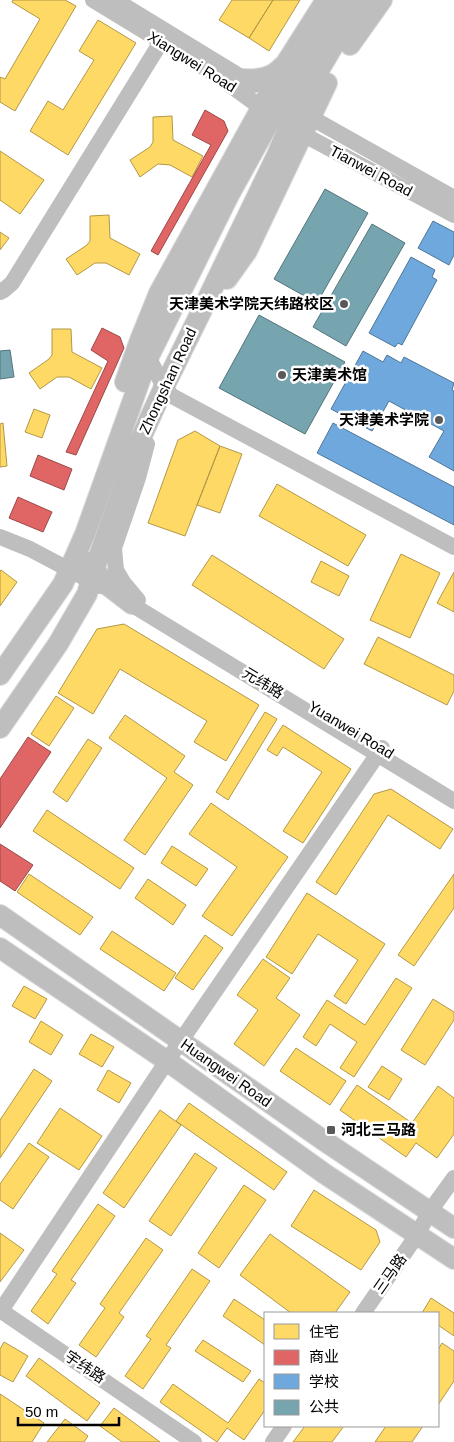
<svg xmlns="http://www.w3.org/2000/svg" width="454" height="1442" viewBox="0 0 454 1442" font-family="Arial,'Noto Sans SC',sans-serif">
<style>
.homes{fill:#ffd966;stroke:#b29847}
.shops{fill:#e06666;stroke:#9d4747}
.schools{fill:#6fa8dc;stroke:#4e769a}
.public{fill:#76a5af;stroke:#53747a}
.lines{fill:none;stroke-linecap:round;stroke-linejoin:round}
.major-casing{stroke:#dbdbdb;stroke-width:22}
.minor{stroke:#bebebe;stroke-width:16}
.major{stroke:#bebebe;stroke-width:20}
.poi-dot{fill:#595959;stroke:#fff;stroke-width:2}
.labels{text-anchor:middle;stroke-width:5;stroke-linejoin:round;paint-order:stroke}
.street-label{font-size:15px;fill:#000;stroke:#fff}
.poi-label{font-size:15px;font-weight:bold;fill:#000;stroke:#fff;text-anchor:end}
</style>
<rect width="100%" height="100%" fill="#fff"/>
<path class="homes" d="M13,0H65L76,6L15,111L0,102V77L5,79L40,19L12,2Z
M232,0H273L249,38L219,20Z
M273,0H300L269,51L249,38Z
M98,20L136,43L68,155L30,131L48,101L63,110L94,60L79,51Z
M172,116L173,140L203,156L192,177L170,165L158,164L140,177L130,160L150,147L153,142V117Z
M0,151L44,180L20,214L0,200Z
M109,215L110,238L140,254L129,275L106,263H95L77,275L66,259L87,245L90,241V216Z
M0,232L9,238L0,250Z
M52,329H71L72,352L102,368L91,389L69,377H57L40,389L29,373L49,359L52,355Z
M34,409L50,415L42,438L25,432Z
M3,423L7,466L0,467V424Z
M195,431L220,446L185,536L148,523L178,440Z
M220,446L242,454L220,513L197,505Z
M277,484L366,535L348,566L259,516Z
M401,554L440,573L410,638L370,620Z
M212,555L344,639L324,669L192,585Z
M321,561L349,576L339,596L311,582Z
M1,570L17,582L0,606V571Z
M454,572V612L437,603Z
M124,624L259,705L226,761L194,742L207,721L120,669L93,714L58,693L97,629Z
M378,637L454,675V691L447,705L364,664Z
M56,696L74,708L49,746L31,734Z
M265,712L277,719L228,800L216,792Z
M125,715L185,756L174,772L193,785L145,855L124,840L167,778L109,738Z
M283,725L351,769L303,843L283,831L322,772L283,747L277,756L267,750Z
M88,739L102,748L67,802L53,792Z
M391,789L453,829L440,849L388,815L336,895L316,882L374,794Z
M211,803L288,857L232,936L202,916L237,867L189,834Z
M47,810L134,868L120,889L33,831Z
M172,846L208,869L196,886L161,863Z
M29,874L93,917L80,935L17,892Z
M454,874V908L414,966L398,955Z
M148,879L186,905L173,925L135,898Z
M307,893L385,944L346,1004L334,996L358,960L318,934L292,974L266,957Z
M112,931L176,973L164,991L100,949Z
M205,935L223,948L193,990L175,978Z
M263,959L290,978L276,998L300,1015L264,1066L234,1044L258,1010L237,995Z
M396,978L412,988L354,1077L340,1068L357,1042L330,1024L316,1046L303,1037L327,1000L365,1025Z
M24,986L47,999L35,1019L12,1006Z
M433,999L454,1012V1020L425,1065L401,1050Z
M41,1021L63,1035L51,1055L29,1042Z
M91,1034L114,1047L102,1067L79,1054Z
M296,1048L346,1081L330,1105L280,1071Z
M382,1066L402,1079L389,1100L368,1087Z
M34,1069L52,1081L0,1158V1120Z
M108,1070L131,1083L119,1103L97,1090Z
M357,1085L412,1123L438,1086L454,1098V1134L437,1158L416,1143L406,1157L340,1110Z
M189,1103L287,1172L274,1190L176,1121Z
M60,1108L102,1136L79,1170L37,1143Z
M160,1110L181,1125L124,1208L103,1193Z
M29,1143L49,1157L13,1209L0,1200V1184Z
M195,1153L217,1168L171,1236L149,1221Z
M244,1185L266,1200L219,1268L198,1253Z
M314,1190L376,1230L380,1242L361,1270L291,1226Z
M98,1204L115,1216L71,1280L76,1283L48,1324L31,1311L57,1274L52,1271Z
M0,1233L24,1250L0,1282Z
M270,1234L350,1292L335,1313H291L240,1275Z
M146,1238L163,1250L119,1313L124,1317L96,1357L79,1345L105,1308L100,1304Z
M192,1269L210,1281L166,1345L171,1348L143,1389L125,1376L151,1339L146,1336Z
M431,1298L454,1313V1336L438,1325V1313H422Z
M234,1299L265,1320V1345L223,1316Z
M203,1340L251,1371L243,1382L195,1351Z
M4,1342L28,1356L13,1382L0,1375V1349Z
M442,1343L454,1351V1381L438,1405V1350Z
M39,1358L100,1403L87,1421L26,1376Z
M259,1379L265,1383V1410L244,1440L227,1428L217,1442L160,1402L173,1384L228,1423Z
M0,1394L44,1423L32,1442H0Z
M114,1408L160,1442H122L100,1426Z
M65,1419L88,1436L84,1442H47Z
M305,1426H344L332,1442H293Z
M386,1426H423L412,1442H375Z"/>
<path class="shops" d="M205,110L224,121L228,131L158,255L151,251L211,145L192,135Z
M102,328L120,337L124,348L76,455L66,452L108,361L91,350Z
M38,455L72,469L64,490L30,476Z
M18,497L52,512L43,532L9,518Z
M28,737L51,752L0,828V779Z
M0,844L33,865L15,891L0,881Z"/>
<path class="schools" d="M433,221L454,232V255L449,265L418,248Z
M411,257L435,270L432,277L437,280L402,345L398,343L395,347L369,333Z
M363,351L383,362L387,355L401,363L404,357L454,383L452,390L454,391V471L429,457L444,431L389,401L372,431L331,409Z
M333,423L454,487V525L317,453Z"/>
<path class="public" d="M325,189L368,213L317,303L274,279Z
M372,224L405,243L346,346L313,327Z
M259,315L345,362L305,434L219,388Z
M10,350L14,377L0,379V351Z"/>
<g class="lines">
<defs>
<path id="major" d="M350,45L382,0
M244,79C259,80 272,78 283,66
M227,279L247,251L327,83
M125,382L140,340L159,293L286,63L326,0
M89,562L106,584L132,604
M0,675L63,584L85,534L148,358L229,195L281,101L328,23L344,0
M0,728L58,644L87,594L94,570L139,442L164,387L204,306L277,155L289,126L312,82L341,33L363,0
M0,915L323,1140L454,1228
M0,948L167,1061L325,1174L454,1259"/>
</defs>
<use href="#major" class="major-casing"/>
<path class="minor" d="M93,0L216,75L270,114
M115,0L254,85
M301,112L454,198
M293,129L454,215
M0,292L4,290L12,283L161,42
M145,351L164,387L172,396L454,547
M0,537L30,549L100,586
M121,598L454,801
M138,600L123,582L116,570L114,548L138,478L147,444
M0,1310L194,1442
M0,1312L167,1061L382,748
M363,1313L417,1235L430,1211L454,1178
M273,1442L284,1426"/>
<use href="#major" class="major"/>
</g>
<g class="poi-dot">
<circle cx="344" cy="304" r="5"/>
<circle cx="282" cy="375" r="5"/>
<circle cx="439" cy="420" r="5"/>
<rect x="326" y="1125" width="10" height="10" rx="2.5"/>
</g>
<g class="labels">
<g class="street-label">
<text transform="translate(192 62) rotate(32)" y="5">Xiangwei Road</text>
<text transform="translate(371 171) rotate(28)" y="5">Tianwei Road</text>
<text transform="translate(168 381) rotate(-65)" y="5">Zhongshan Road</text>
<text transform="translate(263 683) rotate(31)" y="5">元纬路</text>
<text transform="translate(351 730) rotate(31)" y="5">Yuanwei Road</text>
<text transform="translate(226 1073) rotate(35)" y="5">Huangwei Road</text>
<text transform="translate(390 1274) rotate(-55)" y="5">三马路</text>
<text transform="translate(85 1367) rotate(34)" y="5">宇纬路</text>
</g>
<g class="poi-label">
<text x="334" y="309">天津美术学院天纬路校区</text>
<text x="292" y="380" text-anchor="start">天津美术馆</text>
<text x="429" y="425">天津美术学院</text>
<text x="341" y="1135" text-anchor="start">河北三马路</text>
</g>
</g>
<rect x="264" y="1312" width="175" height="115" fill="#ffffff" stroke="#999999"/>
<rect x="274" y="1324" width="25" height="15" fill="#ffd966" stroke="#999999"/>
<text x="309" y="1337" font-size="15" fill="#000000">住宅</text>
<rect x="274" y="1350" width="25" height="15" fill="#e06666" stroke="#999999"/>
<text x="309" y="1362" font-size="15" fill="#000000">商业</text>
<rect x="274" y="1374" width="25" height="15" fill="#6fa8dc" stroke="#999999"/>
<text x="309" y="1387" font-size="15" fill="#000000">学校</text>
<rect x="274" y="1400" width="25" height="15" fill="#76a5af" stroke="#999999"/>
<text x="309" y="1412" font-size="15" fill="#000000">公共</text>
<path d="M18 1417v8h101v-8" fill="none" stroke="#000000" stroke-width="2.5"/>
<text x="25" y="1417" font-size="15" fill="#000000" stroke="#ffffff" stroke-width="4" paint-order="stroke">50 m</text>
</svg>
